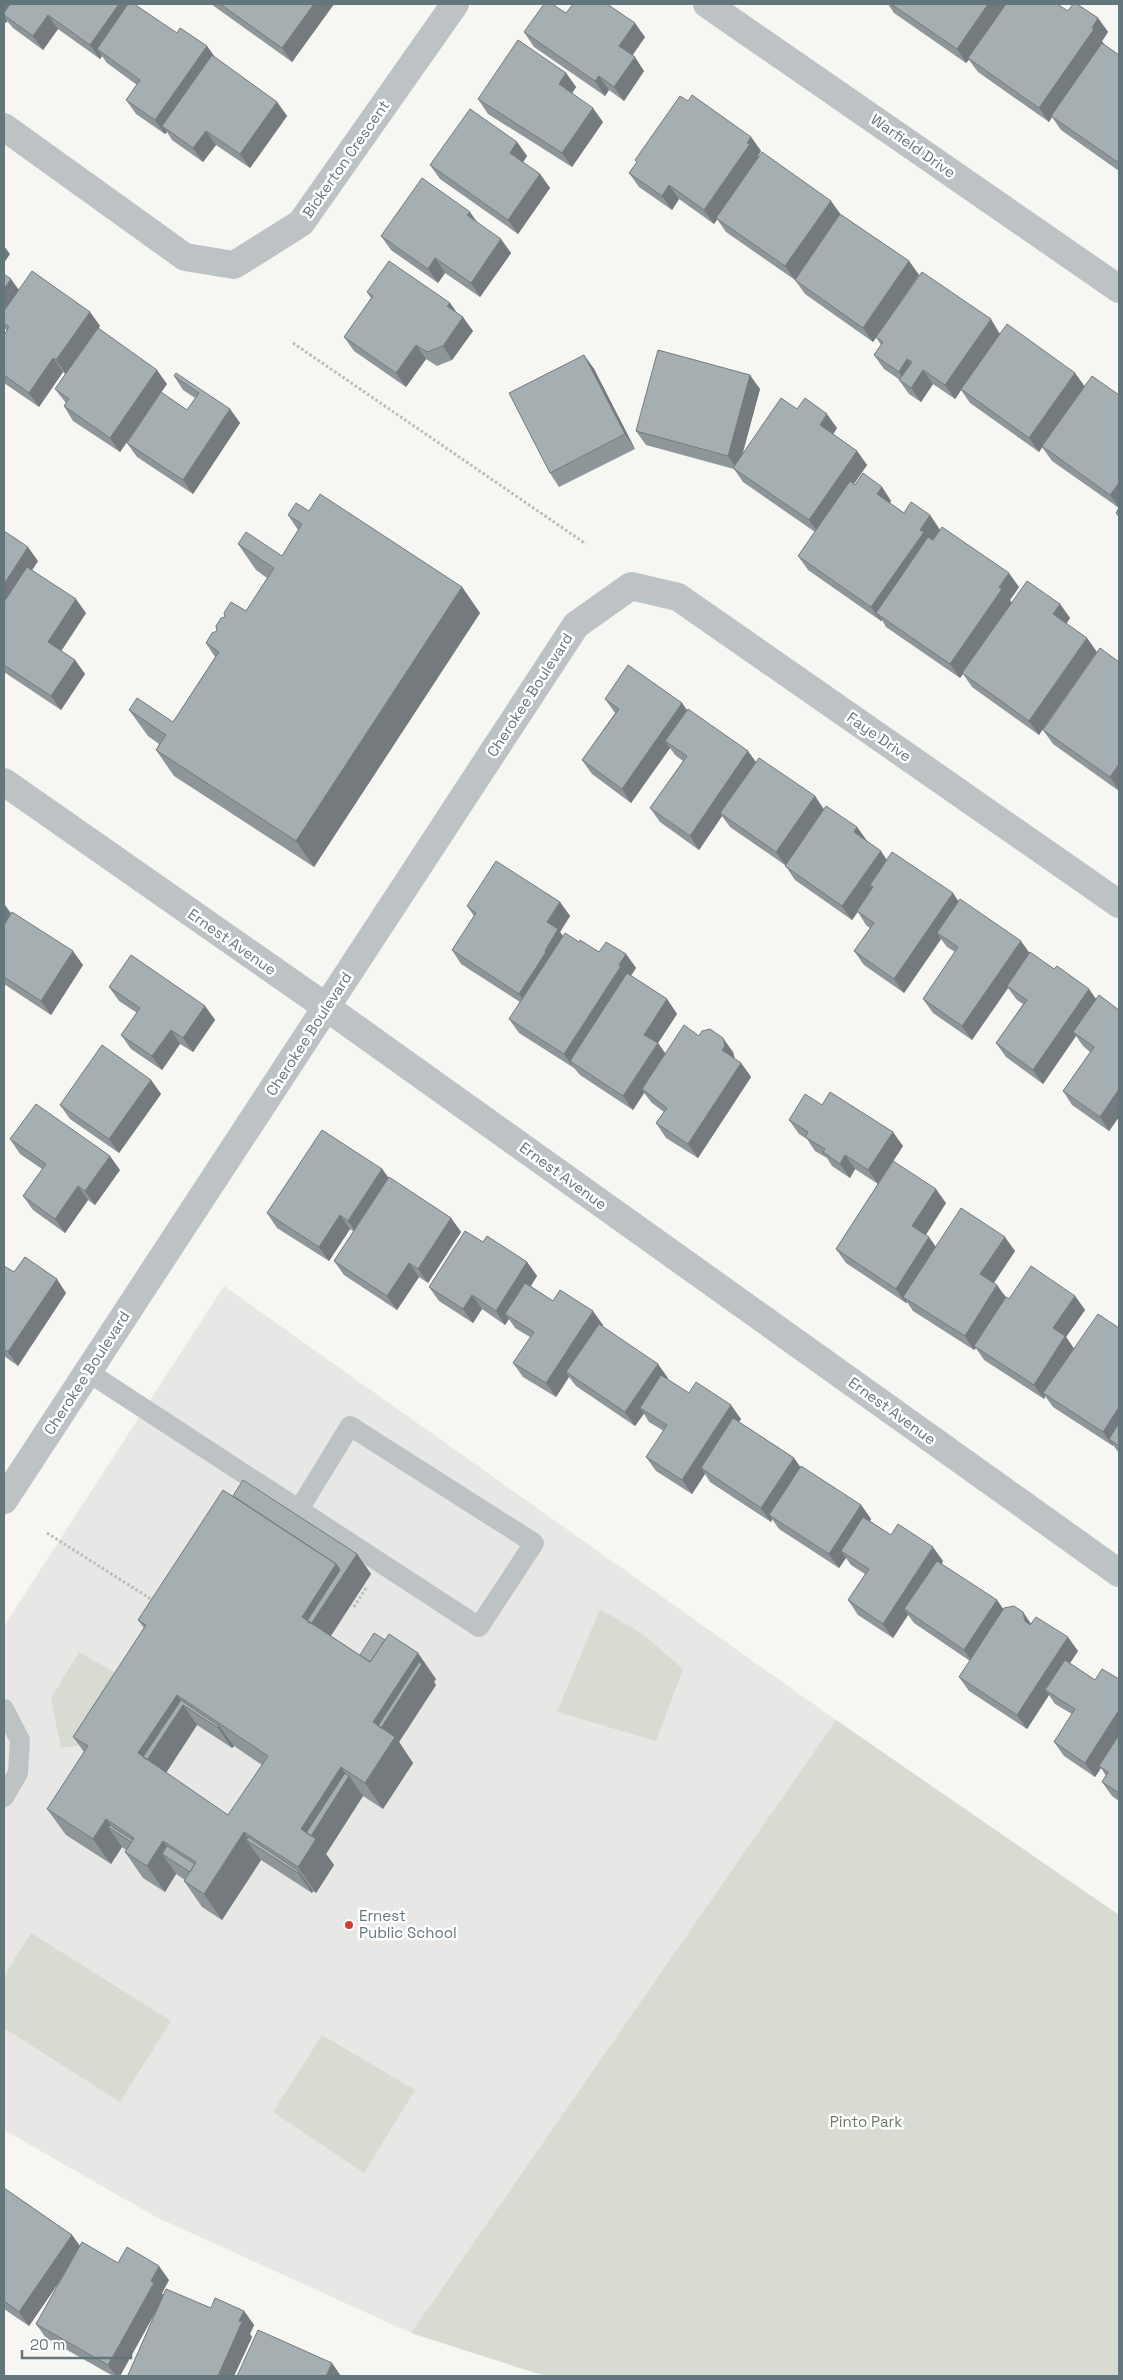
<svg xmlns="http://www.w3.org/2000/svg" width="1123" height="2380" viewBox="0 0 1123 2380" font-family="'Space Grotesk',sans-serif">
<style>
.built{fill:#e7e7e6}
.green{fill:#d7dbd2}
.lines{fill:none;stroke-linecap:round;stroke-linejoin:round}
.path{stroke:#b8bcbd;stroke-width:3;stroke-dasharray:2.5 2.5;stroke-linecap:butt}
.service{stroke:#bdc3c5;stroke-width:20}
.minor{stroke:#bdc3c5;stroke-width:28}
.wall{fill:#8e9699;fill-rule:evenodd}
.shaded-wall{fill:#747a7d}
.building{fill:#a5afb2;stroke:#747a7d;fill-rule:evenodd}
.poi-dot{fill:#d93930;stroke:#fff;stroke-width:2}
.labels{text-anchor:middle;stroke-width:5;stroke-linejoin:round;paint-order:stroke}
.street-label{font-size:15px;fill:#63767c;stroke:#fff}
.poi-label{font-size:15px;fill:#63767c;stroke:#fff;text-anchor:start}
.park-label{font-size:15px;fill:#6d7a65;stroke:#fff}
</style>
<rect width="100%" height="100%" fill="#f6f6f3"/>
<path class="built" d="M224,1286L836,1720L411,2333L156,2217L4,2130V1626Z"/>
<path class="green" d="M600,1609L644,1635L683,1669L656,1741L557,1712Z
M79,1652L119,1675L81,1745L61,1748L51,1698Z
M836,1720L1119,1915V2376H545L411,2333Z
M31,1933L171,2021L120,2102L4,2028V1976Z
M322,2035L415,2090L364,2173L273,2112Z"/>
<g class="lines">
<path class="path" d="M293,343L586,544
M47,1533L154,1601
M354,1607L366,1588"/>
<path class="service" d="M88,1372L479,1627L534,1543L350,1426L298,1511
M4,1709L20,1740L18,1773L4,1797"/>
<path class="minor" d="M707,4L1119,289
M4,127L185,257L234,265L301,223L455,4
M4,782L326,1007L1119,1573
M4,1500L576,625L631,586L678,597L1119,904"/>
</g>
<path class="wall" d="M4,4H128L215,58L277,102L287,116L250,168L216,145L203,162L172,140L167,132L165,134L136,114L126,100L137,85L107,63L102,56L100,59L58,29L43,50L13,28L7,21L6,23L4,21Z
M211,4H334L292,62Z
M888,4L1068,11L1098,18L1108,32L1102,41L1103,44L1119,55V171L1061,130L1052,117L1049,122L978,72L969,60L966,63L894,13Z
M566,13L645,37L632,56L644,71L624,101L609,90L605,96L534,47L524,32Z
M566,73L576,87L572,93L603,122L572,167L488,114L478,99Z
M751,137L761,151L758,156L759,157L831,201L840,214L909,261L919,275L873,342L805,294L795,280L726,232L717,219L714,224L679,199L672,210L639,187L629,173L637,162L635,160Z
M517,142L527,156L523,162L540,174L550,188L518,234L440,179L430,165Z
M477,222L511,253L480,297L445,273L438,283L391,250L381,236Z
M4,274L19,290L90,312L100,326L98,328L167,384L161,392L187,410L195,398L183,390L174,376L230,409L240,423L193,494L137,457L127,443L144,417L120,452L73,421L64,406L66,403L55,389L65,374L63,372L39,407L4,383V335L7,331L4,327Z
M367,292L450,303L456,312L473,331L452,360L437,366L426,359L406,387L354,351L344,337L371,298Z
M1000,333L1075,373L1085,387L1119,395V518L1116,513L1119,508L1052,461L1042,447L1039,452L970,403L961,390L955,399L933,384L921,402L909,394L899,380H900L884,369L874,355L881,345L876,337Z
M584,355L594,369L635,449L559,487L550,473Z
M760,389L742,456L797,409L837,428L833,434L857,451L867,465L854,484L855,485L882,487L891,501L890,503L904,513L930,515L940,530L1019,587L1010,600L1012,603L1060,604L1070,618L1067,623L1039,735L972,687L963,674L960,678L886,627L882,620L881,621L808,570L798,556L815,532L743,482L734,469L646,445L636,431Z
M309,511L462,587L480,613L314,867L174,776L156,750L159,744L148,736L129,710L173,722L215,657L206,643L217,631L246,611L267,578L256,570L238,544L282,556L298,530L288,515Z
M4,531L38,561L32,570L86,613L61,651L75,660L85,674L61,710L4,672Z
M1119,662V791L1053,744L1043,730Z
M605,699L682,703L687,710L756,762L815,796L824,809L857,827L867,841L887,860L958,901L1029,954L1096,999L1119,1010V1117L1109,1131L1072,1105L1063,1091L1090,1052L1083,1046L1076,1036L1043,1084L1006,1057L996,1043L1023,1004L1017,1000L1008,988L972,1040L933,1013L923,999L955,952L947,947L941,939L904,993L864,965L854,951L870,928L866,925L858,912L852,920L795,880L785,865L730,827L722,816L699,850L660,822L650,808L683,761L675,755L670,748L631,803L592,774L582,760L615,713Z
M560,902L570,916L560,932L563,936L579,942L599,952L626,954L636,968L631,976L667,999L677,1014L658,1043L665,1054L699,1036L733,1052L735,1059L741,1063L751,1077L698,1158L666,1138L656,1123L664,1112L652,1103L644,1093L633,1110L580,1075L574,1068L519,1033L509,1019L520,1002L461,964L452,950L474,916L467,906Z
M4,904L11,914L83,965L51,1015L4,984Z
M109,987L205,1006L215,1020L193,1052L180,1044L162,1070L131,1049L121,1035L137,1013L119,1001Z
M151,1080L161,1094L119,1153L70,1119L60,1105Z
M822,1105L903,1146L892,1163L946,1203L926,1235L936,1247L1015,1251L994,1283L1006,1297L1009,1299L1075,1296L1085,1310L1066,1337L1074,1349L1119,1328V1453L1113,1445V1446L1053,1407L1045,1396L1044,1399L984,1360L976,1348L974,1350L913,1311L907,1302L906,1303L846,1263L836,1249L878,1184L855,1169L850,1178L832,1166L827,1158L815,1151L807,1139L799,1134L789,1120Z
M10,1139L120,1170L95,1205L88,1200L65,1233L33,1210L23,1196L42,1169L20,1154Z
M382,1169L389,1178L451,1218L461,1232L428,1283L419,1277L397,1310L344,1275L334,1261L354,1232L350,1229L329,1261L277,1228L267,1213Z
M483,1242L527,1262L537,1276L531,1286L553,1301L603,1325L602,1326L668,1378L667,1379L689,1393L741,1419L739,1422L794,1458L800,1468L861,1505L871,1519L870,1521L891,1535L943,1561L942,1564L1003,1609L1023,1612L1031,1624L1078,1651L1070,1663L1095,1680L1119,1679V1801L1112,1796L1102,1782L1106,1776L1101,1768L1095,1777L1064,1756L1054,1742L1072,1714L1055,1704L1049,1695L1027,1729L969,1691L959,1677L970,1661L914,1623L908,1615L893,1638L858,1615L848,1600L865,1574L851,1565L846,1558L839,1568L779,1529L772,1519L771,1522L710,1482L705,1474L692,1494L656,1471L646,1457L664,1431L649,1422L644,1414L635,1426L576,1386L569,1377L556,1397L523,1377L513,1363L530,1337L515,1328L509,1319L505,1325L482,1309L473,1323L439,1301L429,1287Z
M4,1266L14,1272L66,1293L18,1366L4,1356Z
M233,1496L357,1554L371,1574L331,1636L360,1655L436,1679L434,1682L436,1685L399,1742L413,1763L383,1809L363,1796L326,1854L334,1865L316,1893L313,1891L312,1893L261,1860L222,1920L202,1907L184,1881L185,1880L176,1874L165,1892L143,1878L125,1852L126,1850L122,1847L111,1864L66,1835L47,1809L84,1752L73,1737L144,1628L138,1620ZM197,1725L232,1748L234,1746L262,1765L228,1815L166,1773Z
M4,2188L72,2235L80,2246L118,2263L169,2280L162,2293L163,2296L211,2308L244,2311L254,2325L250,2334L252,2337L234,2376H129L128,2375L156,2311L120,2376H113L46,2338L36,2324L63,2276L29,2326L4,2309Z"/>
<path class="shaded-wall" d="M4,4H19L4,15Z
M119,4H128L133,12L97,49L102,56L100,59L90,45Z
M314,4H334L292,62L282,48Z
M988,4H1008L966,63L957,49Z
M48,15L58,29L43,50L33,36Z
M4,16L7,21L6,23L4,20Z
M1098,18L1108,32L1102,41L1104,44L1053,117L1051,116L1052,117L1049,122L1039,108Z
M635,23L645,37L629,60L619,46Z
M207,46L217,60L162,126L167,132L165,134L155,120Z
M635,57L644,71L624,101L614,87Z
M566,73L576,87L569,98L559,84Z
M599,76L609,90L605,96L595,81Z
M277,102L287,116L250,168L240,154Z
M593,108L603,122L572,167L562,153Z
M206,131L216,145L203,162L193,148Z
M751,137L761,151L758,156L760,158L714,224L704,210Z
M517,142L527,156L520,167L510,153Z
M540,174L550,188L518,234L508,220Z
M669,185L679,199L672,210L662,196Z
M831,201L841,215L795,280L785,266Z
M470,212L480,226L467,215Z
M501,239L511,253L480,297L471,283Z
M4,246L10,254L4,263Z
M435,258L445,273L438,283L428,269Z
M909,261L919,275L873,342L863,328Z
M11,279L21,293L4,317V289Z
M450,303L460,317L447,306Z
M90,312L100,326L66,374L56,360Z
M463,317L473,331L452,360L443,346Z
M991,319L1000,334L955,399L945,385Z
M416,345L426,359L406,387L396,373Z
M584,355L594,369L635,449L625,434Z
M53,358L63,372L39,407L29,393Z
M907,359L917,373L908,386L899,372Z
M157,370L167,384L120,452L110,438Z
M923,370L933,384L921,402L911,388Z
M1075,373L1085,387L1039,452L1029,438Z
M750,375L760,389L738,470L728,456Z
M230,409L240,423L193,494L183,480Z
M827,414L837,428L830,439L820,425Z
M857,451L867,465L819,534L809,520Z
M1119,483V508L1110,495Z
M882,487L891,501L886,508L877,494Z
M930,515L940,530L876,613L882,620L881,621L871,607L920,530Z
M28,547L38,561L4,613V584Z
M1009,573L1019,587L1010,600L1012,603L960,678L950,664Z
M462,587L480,613L314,867L296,841Z
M76,599L86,613L58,656L48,642Z
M1060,604L1070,618L1063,628L1053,614Z
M1087,638L1097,652L1039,735L1029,721Z
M75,660L85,674L61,710L51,696Z
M682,703L692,718L665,741L670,748L631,803L622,789Z
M748,751L758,765L720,813L722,816L699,850L690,836Z
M1119,764V790L1110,777Z
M815,796L824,811L786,866L776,852Z
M857,827L867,841L854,832Z
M881,851L890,865L873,887L870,885L873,889L852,920L842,906Z
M953,893L963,908L937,933L941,939L904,993L894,979Z
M560,902L570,916L560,932L568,943L529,1008L519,994L545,951L547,922Z
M5,905L15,919L4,935V906Z
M1021,941L1031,955L1007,986L1008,988L972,1040L962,1026Z
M73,951L83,965L51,1015L41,1001Z
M626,954L636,968L570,1061L574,1068L564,1054Z
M1089,989L1099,1003L1073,1032L1076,1036L1043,1084L1033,1070Z
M667,999L677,1014L658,1043L668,1057L642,1089L644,1093L633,1110L623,1096L644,1035Z
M205,1006L215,1020L193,1052L183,1038Z
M171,1030L180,1044L162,1070L152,1056Z
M723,1038L733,1052L735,1060L722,1050Z
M741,1063L751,1077L698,1158L688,1144Z
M151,1080L161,1094L119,1153L109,1139Z
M1119,1089V1117L1109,1131L1100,1117Z
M893,1132L903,1146L878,1184L868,1170Z
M845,1155L855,1169L850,1178L840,1164Z
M110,1156L120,1170L95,1205L85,1191Z
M382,1169L392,1183L358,1235L348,1221Z
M78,1186L88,1200L65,1233L55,1219Z
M936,1189L946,1203L922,1240L912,1226Z
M340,1215L350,1229L329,1261L319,1247Z
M451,1218L461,1232L428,1283L418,1269Z
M929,1237L939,1251L903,1297L907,1302L906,1303L896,1289Z
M1005,1237L1015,1251L990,1288L980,1274Z
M527,1262L537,1276L511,1317L505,1314L509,1319L505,1325L496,1311Z
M409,1263L419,1277L397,1310L387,1296Z
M57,1279L66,1293L18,1366L8,1352Z
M997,1285L1007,1299L974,1346L976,1348L974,1350L965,1336Z
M472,1295L482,1309L473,1323L463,1309Z
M1075,1296L1085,1310L1066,1337L1075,1350L1043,1393L1045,1396L1044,1399L1034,1385L1053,1328Z
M593,1311L603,1325L570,1375L566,1372L569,1377L556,1397L546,1383Z
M658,1364L668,1378L645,1411L640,1408L644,1413L635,1426L625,1412Z
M731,1405L741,1419L706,1472L701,1468L705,1474L692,1494L682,1480Z
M1119,1407V1436L1109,1439L1113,1445V1446L1103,1432Z
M794,1458L804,1472L769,1515L772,1519L771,1522L761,1508Z
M861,1505L871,1519L847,1555L841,1551L846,1558L839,1568L829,1554Z
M933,1547L943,1561L909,1613L904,1609L908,1615L893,1638L883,1624Z
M357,1554L371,1574L324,1646L302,1617L336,1564Z
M997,1600L1007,1614L974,1664L964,1650Z
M1023,1612L1033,1627L1025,1621Z
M1068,1637L1078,1651L1050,1693L1045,1690L1049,1695L1027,1729L1017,1715Z
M418,1653L436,1679L434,1682L436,1685L399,1742L413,1763L383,1809L365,1783L373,1722Z
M177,1695L186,1707L183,1705L197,1725L160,1782L138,1753Z
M1119,1710V1740L1099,1766L1101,1768L1095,1777L1085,1763Z
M219,1726L234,1746L232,1748L218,1728Z
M341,1767L348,1777L349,1776L363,1796L326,1854L334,1865L316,1893L298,1867L301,1829Z
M106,1819L114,1830L108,1827L122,1847L111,1864L93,1839Z
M244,1832L253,1844L246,1840L261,1860L222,1920L204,1894Z
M163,1841L181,1866L162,1854L176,1874L165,1892L147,1866Z
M299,1871L313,1891L312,1893L298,1873Z
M72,2235L82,2249L29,2326L19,2312Z
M159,2266L169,2280L162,2293L164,2297L120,2376H116L108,2365Z
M244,2311L254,2325L250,2334L252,2337L234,2376H218L239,2321Z
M332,2363L341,2376H326Z"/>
<path class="building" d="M10,4H119L90,45L48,15L33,36L4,15V13Z
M128,4H134L177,33L180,28L207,46L155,120L126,100L140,80L97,49Z
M220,4H314L282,48Z
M544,4H552L566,13L573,4H607L635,23L619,46L635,57L614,87L599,76L595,81L524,32Z
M891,4H988L957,49Z
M1006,4H1057L1068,11L1073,4H1077L1098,18L1092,28L1094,29L1039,108L968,58Z
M518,40L566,73L559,84L593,108L562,153L478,99Z
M1102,43L1119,55V163L1051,116Z
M212,55L277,102L240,154L206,131L193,148L162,126Z
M692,95L751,137L747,143L750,144L704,210L669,185L662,196L629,173L637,162L635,160L680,96L688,101Z
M470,109L517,142L510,153L540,174L508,220L430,165Z
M762,152L831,201L785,266L716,218Z
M422,178L470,212L467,215L501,239L471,283L435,258L428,269L381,236Z
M840,214L909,261L863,328L795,280Z
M389,261L450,303L447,306L463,317L443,346L427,352L416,345L396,373L344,337L373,296L367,292Z
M32,271L90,312L56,360L53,358L29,393L4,375V335L9,327L4,323V311Z
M922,272L991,319L945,385L923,370L911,388L899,380L912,362L907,359L899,372L874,355L883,342L876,337Z
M4,274L11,279L4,289Z
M1007,324L1075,373L1029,438L961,389Z
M98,328L157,370L110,438L64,406L69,399L55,389Z
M658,350L750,375L728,456L636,431Z
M584,355L625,434L550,473L509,393Z
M176,373L230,409L183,480L127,443L161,392L187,410L199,393L174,376Z
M1092,376L1119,395V483L1110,495L1042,446Z
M781,398L797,409L805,398L827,414L820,425L857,451L809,520L733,468Z
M863,473L882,487L877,494L904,513L911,502L930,515L920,530L924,532L871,607L798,556L850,481L855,485Z
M320,494L462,587L296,841L156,750L166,735L129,710L137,698L173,722L219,652L206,643L212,633L217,631L216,626L221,618L225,617L224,613L231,602L246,611L274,568L238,544L246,532L282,556L302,524L288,515L296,503L309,511Z
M1119,508V515L1116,513Z
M942,527L1009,573L999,587L1002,589L950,664L876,613L928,537L933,540Z
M4,531L28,547L4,584Z
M27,567L76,599L48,642L75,660L51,696L4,665V602Z
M1027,581L1060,604L1053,614L1087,638L1029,721L962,673Z
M1100,648L1119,662V764L1110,777L1043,730Z
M628,665L682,703L622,789L582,760L619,709L605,699Z
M688,709L748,751L690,836L650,808L687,756L665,741Z
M759,758L815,796L776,852L720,813Z
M826,806L857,827L854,832L881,851L842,906L785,866Z
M892,852L953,893L894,979L854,951L874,923L857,911L873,887L870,885Z
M496,861L560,902L547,922L558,929L545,951L546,952L519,994L452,950L476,913L467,906Z
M960,899L1021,941L962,1026L923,999L958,947L937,933Z
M12,912L73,951L41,1001L4,977V925Z
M565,933L579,942L580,940L599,952L606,942L626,954L619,965L621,966L564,1054L509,1019Z
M1030,952L1054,969L1057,966L1089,989L1033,1070L996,1043L1027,1000L1007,986Z
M131,955L205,1006L183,1038L171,1030L152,1056L121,1035L140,1008L109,987Z
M627,973L667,999L644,1035L658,1043L623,1096L570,1061Z
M1099,995L1119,1010V1089L1100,1117L1063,1091L1094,1047L1073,1032Z
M684,1025L699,1036L702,1031L710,1029L723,1038L725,1046L722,1050L741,1063L688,1144L656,1123L667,1108L642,1089Z
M102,1045L151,1080L109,1139L60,1105Z
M830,1092L893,1132L868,1170L845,1155L840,1164L823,1152L825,1149L805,1137L808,1132L789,1120L805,1094L822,1105Z
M36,1104L110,1156L85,1191L78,1186L55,1219L23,1196L46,1164L10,1139Z
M322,1130L382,1169L348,1221L340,1215L319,1247L267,1213Z
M893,1161L936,1189L912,1226L929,1237L896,1289L836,1249Z
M389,1177L451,1218L418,1269L409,1263L387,1296L334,1261Z
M961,1208L1005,1237L980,1274L997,1285L965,1336L903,1297Z
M465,1231L483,1242L487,1236L527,1262L496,1311L472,1295L463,1309L429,1287Z
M25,1257L57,1279L8,1352L4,1349V1266L14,1272Z
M1031,1266L1075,1296L1053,1328L1065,1336L1034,1385L974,1346L1006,1297L1009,1299Z
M525,1283L553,1301L560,1290L593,1311L546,1383L513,1363L534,1332L505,1314Z
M1098,1314L1119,1328V1407L1103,1432L1043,1393Z
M599,1324L658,1364L625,1412L566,1372Z
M661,1375L689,1393L696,1382L731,1405L682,1480L646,1457L667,1425L640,1408Z
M733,1418L794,1458L761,1508L701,1468Z
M1119,1423V1446L1109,1439Z
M801,1466L861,1505L829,1554L769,1515Z
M243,1480L357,1554L311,1624L307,1621L340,1570L336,1564L233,1496Z
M223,1490L336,1564L302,1617L370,1662L389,1634L418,1653L373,1722L395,1737L365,1783L341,1767L301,1829L316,1839L298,1867L244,1832L204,1894L184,1881L196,1862L163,1841L147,1866L125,1852L134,1838L106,1819L93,1839L47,1809L88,1746L73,1737L146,1625L138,1620ZM177,1695L268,1756L228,1815L138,1753Z
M863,1517L891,1535L898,1524L933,1547L883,1624L848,1600L869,1569L841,1551Z
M937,1561L997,1600L964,1650L904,1609Z
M1014,1606L1023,1612L1025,1621L1030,1625L1036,1617L1068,1637L1017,1715L959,1677L1004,1608Z
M374,1633L385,1640L370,1662L360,1655Z
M1065,1660L1095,1680L1102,1669L1119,1679V1710L1085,1763L1054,1742L1075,1709L1045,1690Z
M419,1662L422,1664L381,1728L378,1726Z
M181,1700L219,1726L218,1728L183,1705L147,1760L143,1757Z
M1119,1735V1793L1102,1782L1108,1772L1099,1766Z
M345,1773L349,1776L311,1836L306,1833Z
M110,1825L133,1840L131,1842L108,1827Z
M248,1837L299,1871L298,1873L246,1840Z
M167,1846L195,1864L190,1872L162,1854Z
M4,2188L72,2235L19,2312L4,2301Z
M82,2242L118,2263L127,2247L159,2266L151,2281L154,2283L108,2365L36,2324Z
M166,2289L211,2308L215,2298L244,2311L239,2321L242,2322L218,2376H131L128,2375Z
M258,2330L332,2363L326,2376H237Z"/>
<circle class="poi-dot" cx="349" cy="1925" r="5"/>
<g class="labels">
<g class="street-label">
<text transform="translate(913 146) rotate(35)" y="5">Warfield Drive</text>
<text transform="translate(346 159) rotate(-55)" y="5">Bickerton Crescent</text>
<text transform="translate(530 695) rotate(-57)" y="5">Cherokee Boulevard</text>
<text transform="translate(879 737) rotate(35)" y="5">Faye Drive</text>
<text transform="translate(232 942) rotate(35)" y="5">Ernest Avenue</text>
<text transform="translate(309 1034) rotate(-57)" y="5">Cherokee Boulevard</text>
<text transform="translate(563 1176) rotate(36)" y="5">Ernest Avenue</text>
<text transform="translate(87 1373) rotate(-57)" y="5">Cherokee Boulevard</text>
<text transform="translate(892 1411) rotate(36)" y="5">Ernest Avenue</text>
</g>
<g class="poi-label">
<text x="359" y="1921">Ernest<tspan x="359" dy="17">Public School</tspan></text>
</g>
<g class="park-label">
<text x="866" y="2127">Pinto Park</text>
</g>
</g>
<rect width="1123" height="2380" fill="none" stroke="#63767c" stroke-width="10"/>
<path d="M22 2350v8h109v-8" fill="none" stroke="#63767c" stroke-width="2.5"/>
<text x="30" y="2350" font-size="15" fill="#63767c" stroke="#ffffff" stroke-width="4" paint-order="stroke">20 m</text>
</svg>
